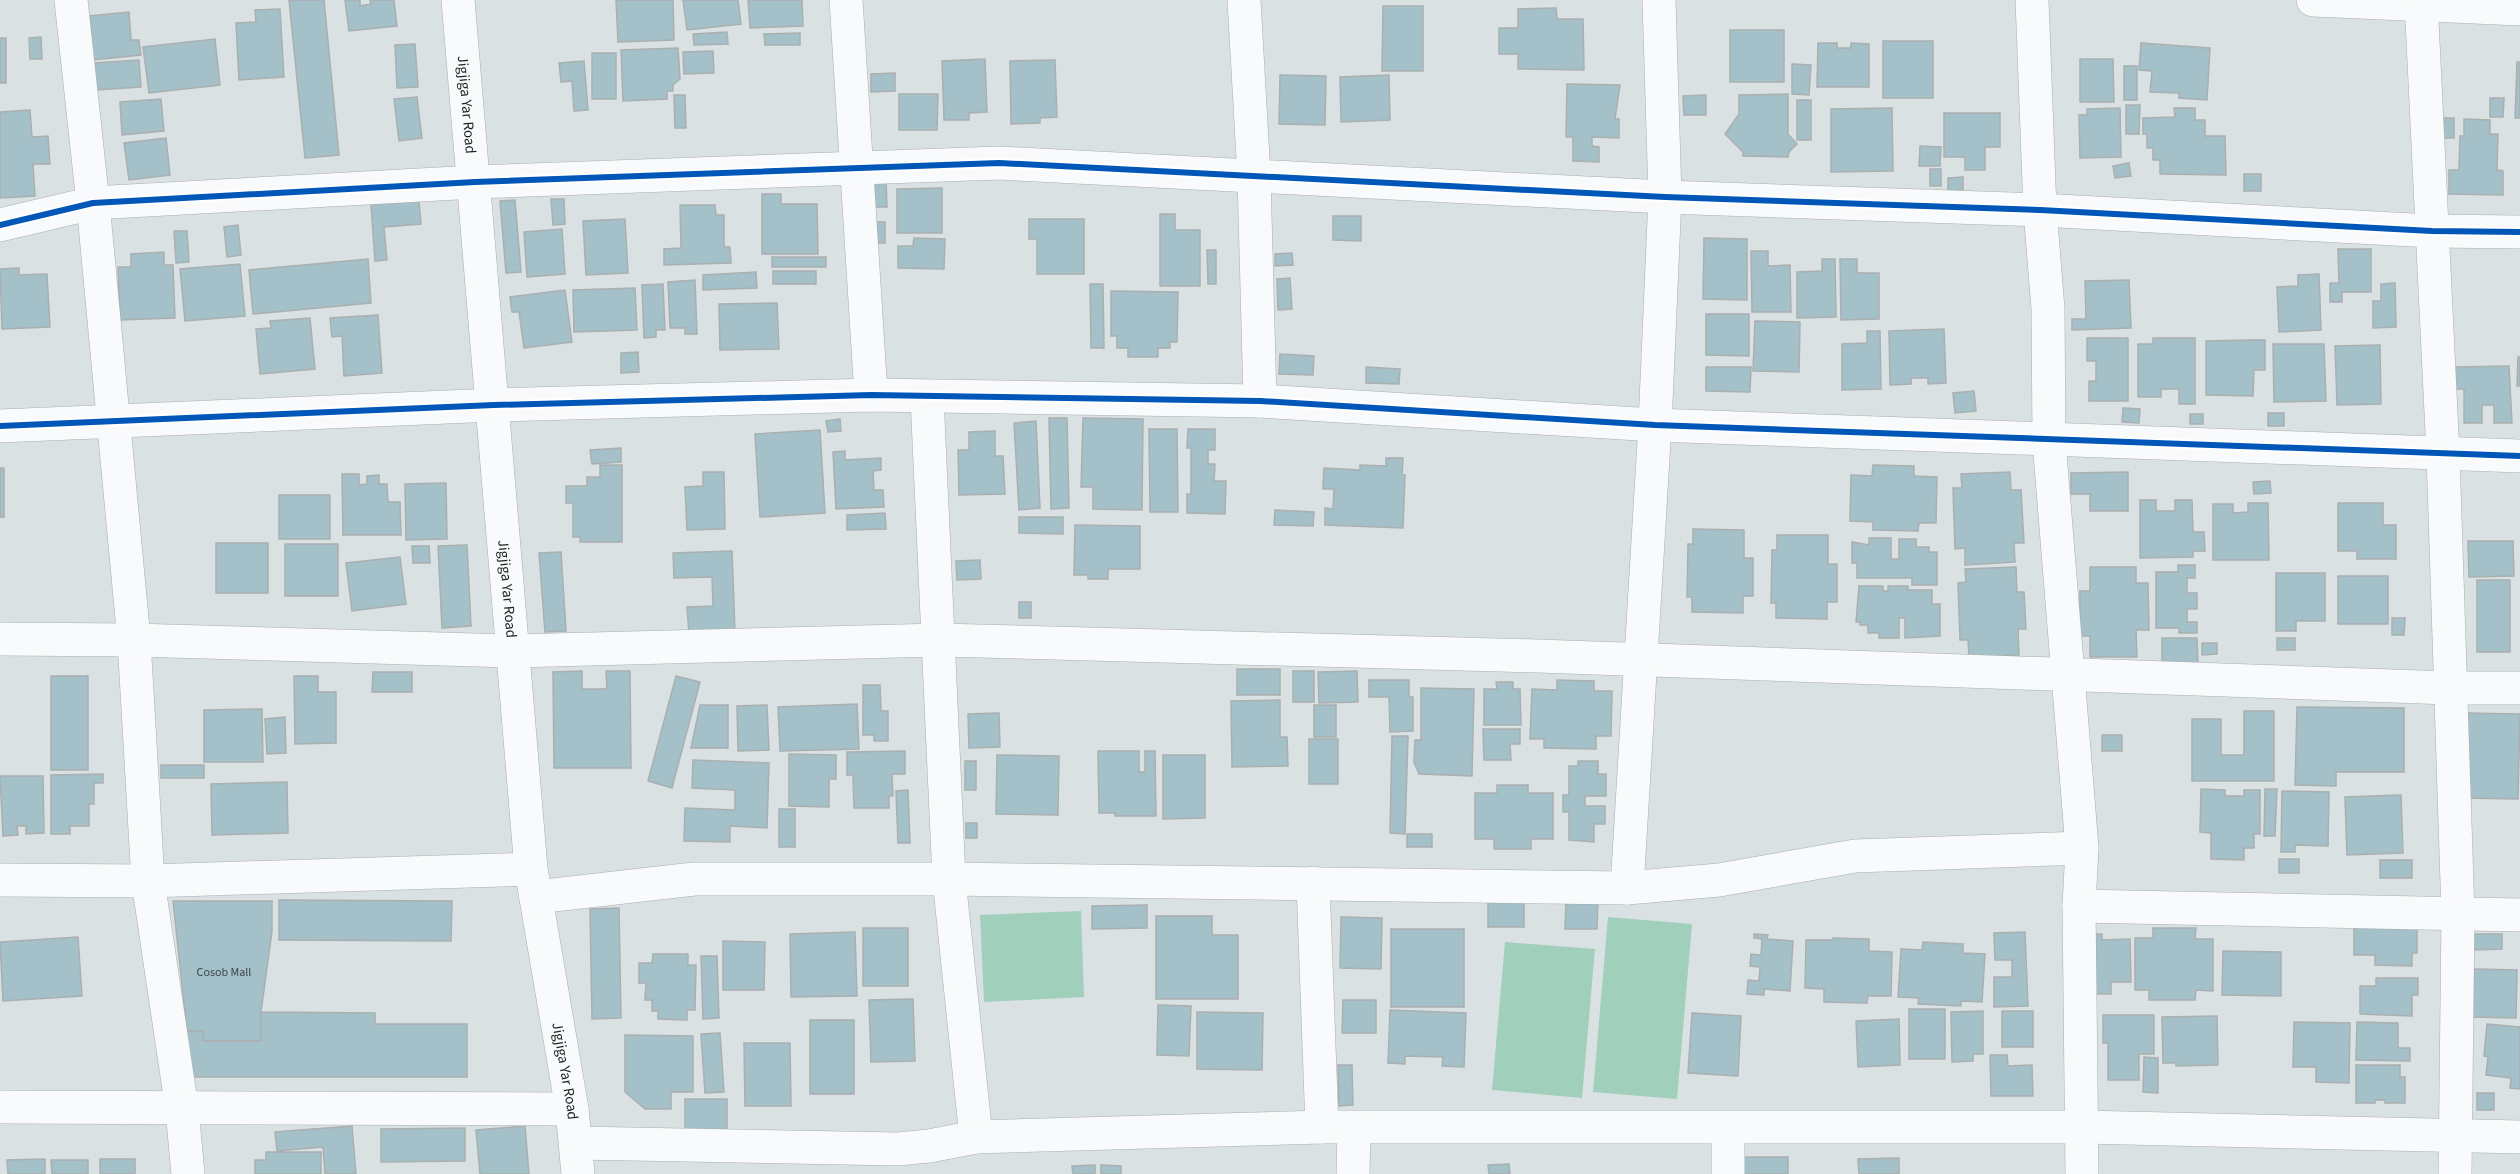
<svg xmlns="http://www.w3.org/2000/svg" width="2520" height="1174" viewBox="0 0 2520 1174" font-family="'Source Sans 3',sans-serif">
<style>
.green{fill:#a0cfbb}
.building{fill:#a4c0c9;stroke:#aaafb0;stroke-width:1.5}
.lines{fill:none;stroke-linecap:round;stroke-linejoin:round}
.minor-casing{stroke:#a8aeae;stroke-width:34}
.minor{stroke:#f9fafb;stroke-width:33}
.cycleway-casing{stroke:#fff;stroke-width:10}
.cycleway{stroke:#0057b8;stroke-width:6}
.labels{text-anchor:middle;stroke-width:4.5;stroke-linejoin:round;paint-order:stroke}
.number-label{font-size:12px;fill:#3d484a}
.street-label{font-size:15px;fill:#1b2020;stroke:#fff}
</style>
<rect width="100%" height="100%" fill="#dae1e2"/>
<path class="green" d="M1081,911L1084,997L984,1002L980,915Z
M1608,917L1692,924L1677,1099L1593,1092Z
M1505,942L1595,949L1582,1098L1492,1090Z"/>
<path class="building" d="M289,0H324L339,155L305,158Z
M345,0H360V6L371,4L370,0H394L397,26L349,31Z
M616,0H673L674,40L618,42Z
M683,0H738L741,24L687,30Z
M748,0H802L803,26L750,28Z
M1383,6H1423V71H1382Z
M1556,8L1557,19H1583L1584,70L1518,69V54H1499V28H1518V9Z
M280,9L284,77L239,80L236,23L256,22L255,10Z
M129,12L131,40H139L141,55L93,60L89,16Z
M1730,30H1784V82H1730Z
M727,32L728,44L694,45L693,34Z
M800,33V45H765L764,34Z
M41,37L42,59H30L29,38Z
M0,38H6V83H0Z
M215,39L220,85L149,93L143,47Z
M1883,41H1933V98H1883Z
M1818,43H1837V48H1851V43L1869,44V87H1817Z
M2141,43L2210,48L2207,100L2179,98V93L2150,92L2152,71L2139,70Z
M415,44L418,87L397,88L395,45Z
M678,48L680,79L673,85V91H667V99L623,101L621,50Z
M713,51L714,73L684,74L683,52Z
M592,53H616V99H592Z
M985,59L987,112L969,113V120H944L942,61Z
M2080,59H2113L2114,102H2080Z
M139,60L141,87L96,90L94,63Z
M1055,60L1057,117L1040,118V123L1011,124L1010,61Z
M584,61L588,110L574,111L572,81L561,82L559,63Z
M2517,62H2520V118H2515Z
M1792,64L1811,65L1809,95L1792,94Z
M2124,66H2137V100H2124Z
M895,73V91L871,92V74Z
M1280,75L1326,76L1325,125L1279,124Z
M1389,75L1390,120L1341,122L1340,77Z
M1567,84L1620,85L1615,119H1619V138L1592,137V146L1599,147V162L1573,161V137H1566Z
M899,94H938L937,130H899Z
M1788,94V134L1797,144L1789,152L1788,157L1743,156V152L1725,134L1739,114V95Z
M674,95H685L686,128H675Z
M1706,95V115H1684L1683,96Z
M417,97L422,138L399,141L394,99Z
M2490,98H2504L2503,117H2490Z
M161,99L164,131L122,135L120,102Z
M1797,100H1811V140H1797Z
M2126,105H2140L2139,134H2126Z
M1892,108L1893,171L1831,172V109Z
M2120,108L2121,157L2080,158L2079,115H2087V109Z
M2174,108H2195V120H2205V136H2225L2226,175L2160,174V160H2153V148H2147V134H2143V118L2175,117Z
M30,110L32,137L48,136L50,164H33L35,196L0,198V112Z
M1944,113H2000V147H1985V170H1965V157H1944Z
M2442,118H2454V138H2442Z
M2464,119L2490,120V134H2498L2497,170L2503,171V195L2449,194V170H2459L2460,136H2464Z
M166,138L170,175L129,180L124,143Z
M1920,146L1941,147L1940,166H1919Z
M2129,163L2131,176L2115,178L2113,166Z
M1930,169H1941V186H1930Z
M2244,174H2261V191H2244Z
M1963,177V190L1948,191V178Z
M886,180L887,207H870V181Z
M942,188V233H897V189Z
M762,194H781V204H817L818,254H762Z
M551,199H564L565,224L553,225Z
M515,200L521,272L506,273L500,201Z
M419,201L421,224L384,227L387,260L375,261L371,204Z
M680,205H715L716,215H724V247H730L731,263L664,265V249L681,248Z
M1160,214H1175V230H1200V286H1160Z
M1333,216H1361V241L1333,240Z
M625,219L628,273L586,275L583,221Z
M1029,219H1084V274H1037V239H1029Z
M875,222H885V243H875Z
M238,225L241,255L227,257L224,227Z
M562,229L565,274L527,277L524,232Z
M174,231H187L189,262L176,263Z
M914,238L945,239L944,269L898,268V246H913Z
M1704,238L1747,239V300L1703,299Z
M2338,249H2371V292H2342V302H2330V283H2339Z
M1207,250H1216V284H1208Z
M1751,251H1768V266L1790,265L1791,312H1752Z
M164,252V265H173L175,318L120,320L118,267H131V254Z
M1292,253L1293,265L1275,266V254Z
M772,257H826V267H772Z
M368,259L371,303L253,314L249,270Z
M1822,259H1835L1836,317L1797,318V272L1822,271Z
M1840,259H1857V273H1879V319L1841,320Z
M240,264L245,316L185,321L180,269Z
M19,268V275L47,274L50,327L2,329L0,269Z
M773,271H816V284H773Z
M756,272L757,288L703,290V275Z
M2319,274L2321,330L2279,332L2277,287L2298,286V275Z
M1290,278L1292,309L1278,310L1277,279Z
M695,280L697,334H685V328H670L668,282Z
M2129,280L2131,328L2072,330V319H2086L2085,281Z
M2395,283L2396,327L2373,328V301H2381V284Z
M663,284L665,330H656V337L644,338L642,285Z
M1090,284H1103L1104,348H1091Z
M635,288L637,330L574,332L573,290Z
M565,290L572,342L524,348L519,312H512L510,297Z
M1111,291L1178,292L1177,342H1170V348H1158V357H1128V348H1117V336H1111Z
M777,303L779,349L720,350L719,304Z
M1706,314H1749V356L1706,355Z
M378,315L382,373L344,376L342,336L332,337L330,318Z
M310,318L315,369L260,374L256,329L271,328L270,321Z
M1755,321L1800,322L1799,372L1753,371Z
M1944,329L1946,383L1928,384V378H1911V384L1890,385L1889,331Z
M1867,331H1880L1881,389L1842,390V344L1867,343Z
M2087,338H2128V401H2089V381H2096V361H2087Z
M2153,338H2195V404H2179V389H2161V397H2138V344H2153Z
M2251,340H2265V370H2254L2253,396L2206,395V341Z
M2273,344H2324L2326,401L2274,402Z
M2380,345L2381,404L2337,405L2335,346Z
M638,352L639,372L621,373V353Z
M1280,354L1314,356L1313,375L1279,374Z
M2518,357H2520V386H2517Z
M2509,366L2512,423H2494V405H2482V423H2464V389H2455L2454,367Z
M1366,367L1400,369L1399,384L1366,383Z
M1706,367H1751L1750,392L1706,391Z
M1974,391L1976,411L1955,413L1953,393Z
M2123,408L2140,409L2139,423L2122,422Z
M2268,413H2284V426H2268Z
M2190,414H2203V424H2190Z
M1049,418H1067L1069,508L1051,509Z
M1083,418L1143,419L1142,510L1093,509V487H1081Z
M840,419L841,431L828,432L826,421Z
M1036,421L1040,508L1019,510L1014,423Z
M1149,429H1177L1178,512H1150Z
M1188,429H1215V450H1208V464H1215L1214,481H1226L1225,514L1187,513V494H1191V448H1187Z
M820,430L825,513L760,517L755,434Z
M995,431V456H1003L1005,494L959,495L958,450H969V432Z
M621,448V462L592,464L590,450Z
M845,451V460L881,458V470L873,471L874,490H883L884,507L836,509L833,452Z
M1386,458H1403L1402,475H1405L1403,528L1325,525V508L1333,509L1334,489H1323L1324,468L1360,470V465L1386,466Z
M600,465H622V542H580V537H573V503H566V486H587V477H600Z
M1873,465L1914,466V476L1937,477L1936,523H1919L1918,531L1873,530V522L1850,521L1851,475L1872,476Z
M0,468H4V517H0Z
M703,472H724L725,529L687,530L685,487L703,486Z
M2010,472L2011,490H2021L2024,543H2014L2015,562L1965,565V548L1955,549L1953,488H1962L1961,474Z
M2128,472V511H2090V494H2071V473Z
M342,474H359V485L367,484V476L379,475V484H387L388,502H400L401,535H343Z
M2270,481L2271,493L2254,494L2253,482Z
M446,483L447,539L406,540L405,484Z
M279,495H330V539H279Z
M2140,500H2156V511H2175V500H2192L2193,532H2204L2205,551H2193V557L2140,558Z
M2248,503H2268L2269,560H2213V504H2233V513L2248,512Z
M2338,503H2383V525H2396V559H2357V551H2338Z
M1275,510L1314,512L1313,526L1274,525Z
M885,513L886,529L847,530V515Z
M1019,517H1063V534L1019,533Z
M1075,525L1140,526V569H1108V579H1088V575H1074Z
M1693,529L1744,530V558H1753V596H1743V613L1692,612V597H1687L1688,544H1693Z
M1777,535H1828V564H1837V602H1827V619L1776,618V603H1771L1772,550H1777Z
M1869,538H1891V559H1899V539H1916V547H1929V552H1937V585H1912V578H1857V563H1852V542L1869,545Z
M2468,541H2513L2514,576L2469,577Z
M216,543H268V593H216Z
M285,544H338V596H285Z
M467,545L471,626L442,628L438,546Z
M412,546H429L430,563H413Z
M732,551L735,632L689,634L687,607L713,606L712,577L674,578L673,553Z
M561,552L566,631L545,632L539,553Z
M400,557L406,604L352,611L346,563Z
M980,560L981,579L957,580L956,561Z
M2178,565H2195V578H2187V593H2197V609H2187V622H2197V633H2179V628H2156V572H2178Z
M2016,567L2017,592H2024L2026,629H2018L2019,655L1969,657L1968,640H1960L1958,583L1966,582L1965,569Z
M2090,567H2136V583H2148L2149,630H2136L2137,657H2090V636H2080V591H2090Z
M2276,573H2325V621H2296V631H2276Z
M2338,576H2388V624H2338Z
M2477,580H2510V652H2477Z
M1859,586H1883V591H1888V586H1908V590H1932V604H1940V636L1905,638V618H1899V638H1879V633H1868V625H1860V622H1856Z
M1019,602H1031V618H1019Z
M2392,618H2405L2404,635H2392Z
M2162,638H2197L2198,663H2162Z
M2277,638H2295V650H2277Z
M2202,643H2217V654L2202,655Z
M1237,669H1280V695H1237Z
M582,671V689H607L606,671H630L631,768H554L553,672Z
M1293,671H1314V702H1293Z
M1357,671L1358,702L1319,703L1318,672Z
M373,672H412V692H372Z
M51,676H88V770H51Z
M294,676H318V692H336V743L295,744Z
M676,676L700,682L672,788L648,781Z
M1369,680H1409V697H1413V731L1390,732L1389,697H1369Z
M1557,680L1594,681V691H1612L1611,736H1596V749L1544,748V739H1530L1532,689L1557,690Z
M1496,682H1513V689H1520L1521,725H1484V689H1497Z
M863,685H880L881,711H888V741H874V735H863Z
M1421,688L1474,689L1472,776L1419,774L1414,762L1415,740H1421Z
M1280,700V737H1287L1288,766L1232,767L1231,701Z
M857,704L859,749L780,751L778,707Z
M700,705H728V748H691Z
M767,705L769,750L738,751L737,706Z
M1314,705H1336V737H1314Z
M2297,707L2404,708V772H2336V786L2295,785Z
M262,709L263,762H204V710Z
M2244,711H2274V781H2192V719H2221V755H2244Z
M999,713L1000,747L969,748L968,714Z
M2463,713L2520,714L2518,799L2462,798Z
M285,717L286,753L267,754L265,719Z
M1483,729H1520V744H1510L1511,760H1484Z
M2102,735H2122V751H2102Z
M1392,736H1408L1405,834L1390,833Z
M1309,739H1338V784H1309Z
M905,751V774H892L893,796H889V808H854L853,775H847V752Z
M1098,751H1139V772H1145V751H1155L1156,816H1115V813H1099Z
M789,754L836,755V779H829V807L789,806Z
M997,755L1059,756L1058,815L996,814Z
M1163,755H1205V818L1163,819Z
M693,760L769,763L767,828L730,826V842L684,841L685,808L735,810V790L692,788Z
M965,761H976V790H965Z
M1578,761H1598V774H1606V796H1585V806H1605V824H1594V842L1569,840V812H1563V795H1569V766H1578Z
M161,765H204V778H161Z
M103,774V783H94V804H89V826H70V834H51V775Z
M0,776H43L44,833L26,834V826H17L18,835L3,836Z
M287,782L288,833L212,835L211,784Z
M1497,785H1528V793H1553V839H1531V849H1494V839H1475V793H1497Z
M2201,789L2225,790V796H2244V790H2260V834H2254V848H2244V860L2211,859V833L2200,832Z
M2265,789H2277L2275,836H2264Z
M908,790L910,843H898L896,791Z
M2282,791L2329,792L2328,846L2295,845V852H2281Z
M2401,795L2403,853L2347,855L2345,797Z
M779,809H795V847H779Z
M966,823H977V838H966Z
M1407,834H1432V847H1407Z
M2279,859H2299V873H2279Z
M2380,860H2412V878H2380Z
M1488,899H1524V927H1488Z
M1566,899H1598L1597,929H1565Z
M279,900L452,901L451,941L279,940Z
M173,901H272V931L261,1012V1041H203V1031H187Z
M1147,905V928L1092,929V906Z
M619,908L621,1018L592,1019L590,909Z
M1156,916H1212V935H1238V999H1156Z
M1341,917L1382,918L1381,969L1340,968Z
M2354,919H2417V953H2412V966L2375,965V955H2354Z
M863,928H908V986H863Z
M2153,928H2196L2195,939H2213V991L2196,990L2195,1000H2149V990H2135V938H2153Z
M1391,929H1464V1007H1391Z
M855,932L857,996L791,997L790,934Z
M2025,932L2028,1006L1994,1007V977H2012V960H1995L1994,933Z
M1754,934L1768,935L1767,939L1793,941L1790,991L1764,989V995L1747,994L1748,980L1759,981L1760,967L1750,966L1751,954L1761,955L1762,939L1754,938Z
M2091,934H2102V940L2130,939L2131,982H2111V994H2090V982H2096Z
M2471,934H2502V949L2471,950Z
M78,937L82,996L3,1001L0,942Z
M1833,938L1869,939V951L1892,952L1891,996H1868L1867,1003L1824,1002V989L1805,988L1806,940H1833Z
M723,941L765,942L764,990H723Z
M1923,942L1963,944V953L1985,954L1982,1002L1961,1001V1006L1918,1004L1919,998L1898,997L1901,949L1922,950Z
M2223,951L2281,952V996L2222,995Z
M653,954H688V965H696L695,1010H687V1020L658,1019V1011H652V1000H645L646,983H639V963H652Z
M701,956H717L719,1018L703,1019Z
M2473,969L2517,970L2516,1018L2472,1017Z
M2376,978H2418V995H2412V1016L2360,1014V986H2376Z
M913,999L915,1061L871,1062L869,1000Z
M1343,1000H1376V1033H1342Z
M1158,1005L1191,1006L1189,1056L1157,1055Z
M1909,1009H1945V1059H1909Z
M1390,1010L1466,1013L1464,1067L1442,1066L1443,1057L1405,1056V1064L1388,1063Z
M1983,1011V1054H1973V1061L1952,1062L1951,1012Z
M2002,1011H2033V1047H2002Z
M261,1012L375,1013V1024H467V1077H187V1031H203V1041H261Z
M1197,1012L1263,1013L1262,1070L1197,1069Z
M1692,1013L1741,1016L1738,1076L1688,1073Z
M2103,1015H2154V1054H2139V1080H2108V1043H2103Z
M2217,1016L2218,1065L2176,1066V1063H2163L2162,1017Z
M1899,1019L1900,1065L1858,1067L1856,1021Z
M810,1020H854V1094H810Z
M2294,1022L2350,1023L2349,1083L2316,1082V1067H2293Z
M2357,1022L2398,1023V1048H2410V1061L2356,1060Z
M2487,1024L2520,1027V1089L2510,1088L2511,1078L2486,1075L2488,1057L2484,1056Z
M720,1033L724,1092L705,1093L701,1034Z
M625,1035L693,1036V1092H671V1109H645L625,1092Z
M744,1043H790L791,1106H745Z
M1990,1055H2007L2008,1066L2032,1065L2033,1096H1991Z
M2144,1057L2158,1058V1093L2143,1092Z
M1338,1065H1352L1353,1105L1339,1106Z
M2356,1065H2400V1077H2405V1103H2385V1100H2375V1103H2356Z
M2477,1093H2494V1110H2477Z
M685,1099H727V1134H685Z
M352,1126L356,1174H325L323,1147L277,1151L275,1132Z
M525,1126L529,1174H480L476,1130Z
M465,1128V1161L381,1162V1129Z
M266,1152H321V1174H255V1160H266Z
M1744,1157H1788V1174H1744Z
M1899,1158V1174H1859L1858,1159Z
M45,1159V1174H8L7,1160Z
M100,1159H135V1174H100Z
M51,1160H88V1174H52Z
M1509,1164L1510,1174H1489L1488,1165Z
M1095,1165V1174H1073L1072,1166Z
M1101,1165L1121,1166V1174H1101Z"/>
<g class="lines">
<defs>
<g id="minor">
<path d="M71,0L93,203L134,640L148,881L182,1109L188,1174"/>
<path id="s1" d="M458,0L531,869L572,1109L578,1174"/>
<path d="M846,0L871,395"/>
<path d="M1244,0L1254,176L1260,401"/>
<path d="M2032,0L2040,210L2048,309L2049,441L2082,848L2079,906L2082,1174"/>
<path d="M2313,0L2520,9"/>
<path d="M2421,0L2443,454L2458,914L2455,1174"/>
<path d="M0,225L93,203L475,182L999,163L1665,197L2040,210L2432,231L2520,232"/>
<path d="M927,397L949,879L976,1137"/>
<path d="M0,426L494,405L871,395L1260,401L1655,425L2520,456"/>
<path d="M0,639L134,640L514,651L940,640L1538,656L2449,688H2520"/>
<path d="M0,880L148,881L531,869"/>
<path d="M1313,883L1322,1127"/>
<path d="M1627,888L1655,425L1665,197L1659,0"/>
<path d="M536,897L694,879H949L1627,888L1719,880L1855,856L2082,848"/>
<path d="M2079,906L2520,915"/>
<path d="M0,1107L572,1109"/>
<path d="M1728,1128V1174"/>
<path d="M576,1143L898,1149L929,1146L976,1137L1322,1127H2083L2520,1137"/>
<path d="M1353,1174L1354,1128"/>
</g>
</defs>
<use href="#minor" class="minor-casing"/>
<use href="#minor" class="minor"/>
<defs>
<path id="cycleway" d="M0,225L93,203L475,182L999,163L1665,197L2040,210L2432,231L2520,232
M0,426L494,405L871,395L1260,401L1655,425L2520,456"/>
</defs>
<use href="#cycleway" class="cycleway-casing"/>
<use href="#cycleway" class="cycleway"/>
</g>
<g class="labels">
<g class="number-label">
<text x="224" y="976">Cosob Mall</text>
</g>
<g class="street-label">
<text dy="5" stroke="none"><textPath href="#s1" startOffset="105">Jigjiga Yar Road</textPath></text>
<text dy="5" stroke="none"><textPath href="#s1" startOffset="591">Jigjiga Yar Road</textPath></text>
<text dy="5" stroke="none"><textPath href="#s1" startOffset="1077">Jigjiga Yar Road</textPath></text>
</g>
</g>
</svg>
